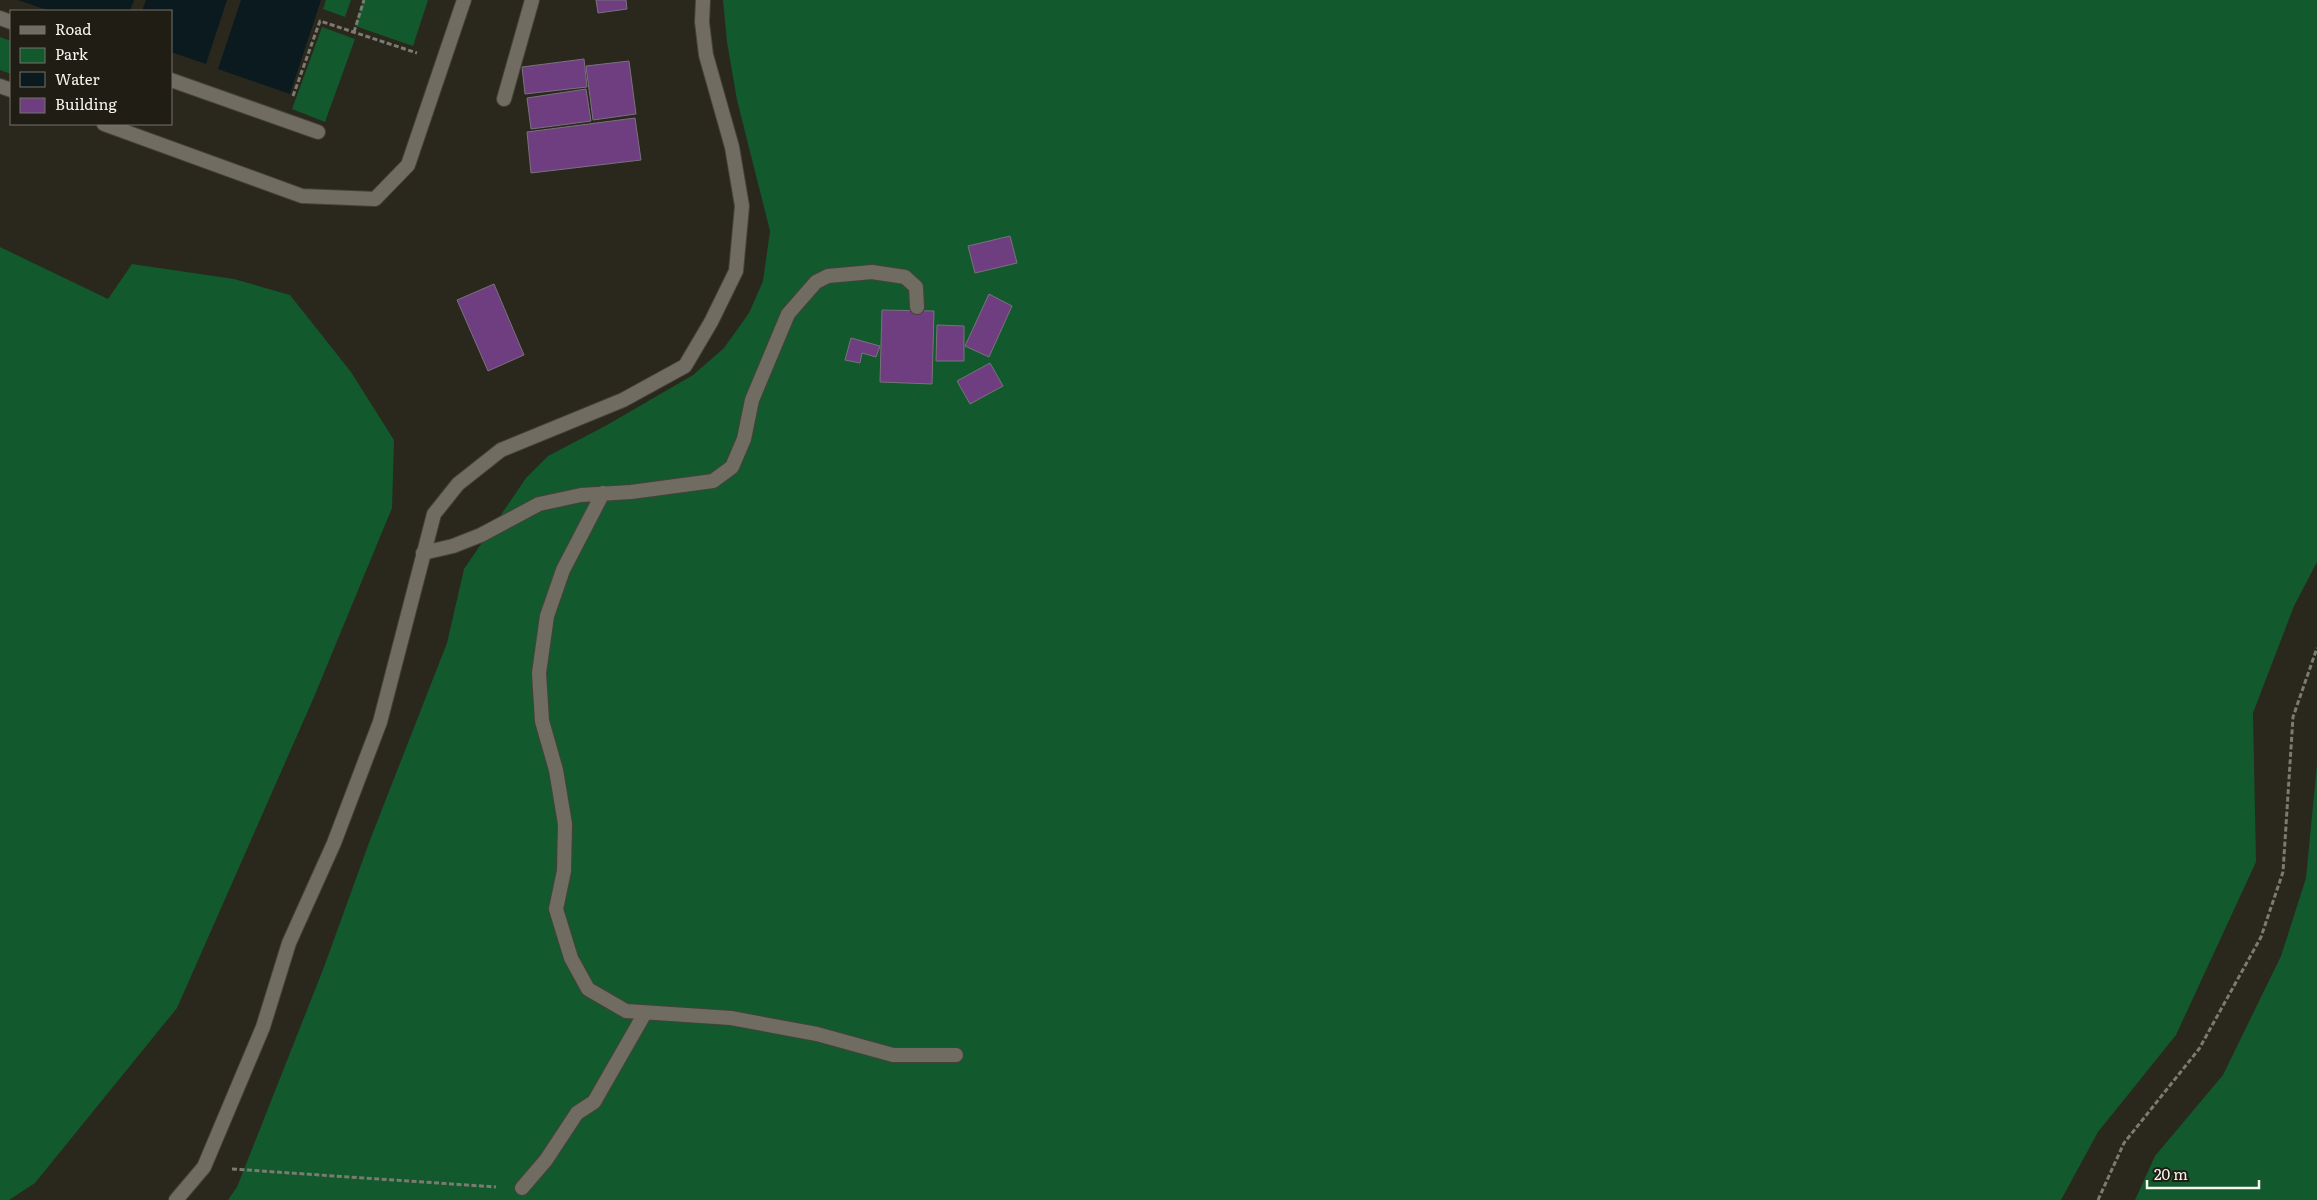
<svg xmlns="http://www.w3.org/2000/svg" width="2317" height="1200" viewBox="0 0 2317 1200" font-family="Literata,serif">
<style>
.green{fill:#12592d}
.water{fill:#0a1a1f}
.building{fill:#6e3e81;stroke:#79727c}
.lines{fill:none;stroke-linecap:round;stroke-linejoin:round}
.service-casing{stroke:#45423a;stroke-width:16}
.minor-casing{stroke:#45423a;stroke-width:16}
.path{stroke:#7c7a71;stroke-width:3;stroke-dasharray:5 2.5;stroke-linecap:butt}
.service{stroke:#706c61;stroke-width:14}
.minor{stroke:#706c61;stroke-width:14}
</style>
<rect width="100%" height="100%" fill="#2a271d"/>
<path class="green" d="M326,0H351L345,17L323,9Z
M363,0H428L413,46L355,26Z
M723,0H2317V562L2294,606L2253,713L2256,862L2176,1035L2098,1132L2061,1200H228L237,1187L324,967L370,840L447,643L464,569L526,478L548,456L607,425L693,375L724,348L749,313L763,281L770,231L737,100L727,42Z
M322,27L355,39L325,122L292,109Z
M0,37L11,41V74L0,70Z
M0,247L108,299L132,264L234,279L290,295L351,372L394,440L392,508L314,697L177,1008L35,1183L9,1200H0Z
M2317,764V1200H2135L2155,1156L2223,1075L2281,956L2306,878Z"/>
<path class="water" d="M18,0H134L130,11H50Z
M146,0H227L206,64L171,52V11H142Z
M241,0H321L290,94L218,69Z"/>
<path class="building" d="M596,0H626L627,9L598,13Z
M584,59L587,87L525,94L522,67Z
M629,61L636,114L593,120L586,66Z
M586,89L591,121L531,129L527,98Z
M635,118L641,160L531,173L527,132Z
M1010,236L1017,263L975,273L968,246Z
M494,284L524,355L488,371L457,300Z
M989,294L1012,306L989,357L965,346Z
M882,310L934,311L932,384L880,382Z
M937,325L964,326V361H936Z
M851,338L880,346L876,357L862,353L860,363L845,360Z
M990,363L1003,386L970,404L957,381Z"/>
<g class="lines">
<defs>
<path id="service" d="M0,18L11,22
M171,80L318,132
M0,86L11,90
M504,99L532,0
M104,124L302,196L375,199L408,165L464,0"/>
<path id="minor" d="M603,493L563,570L547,616L539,673L542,721L556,770L565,824L564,871L556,909L571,958L588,989L626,1011L731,1018L817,1034L893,1055H956
M423,553L453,546L481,535L539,504L581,495L631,492L713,481L732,467L744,439L752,400L788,314L816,282L828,276L872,272L905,277L916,287L917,307
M522,1188L546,1160L577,1113L594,1102L645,1013
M176,1200L204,1167L263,1027L289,943L334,843L380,722L434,514L458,484L501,450L623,400L685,366L711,322L736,271L742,206L732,147L706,55L702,22L703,0"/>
</defs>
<use href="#service" class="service-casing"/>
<use href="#minor" class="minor-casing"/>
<path class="path" d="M354,32L364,0
M293,96L320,21L417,53
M232,1169L496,1187
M2098,1200L2124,1143L2199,1049L2261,937L2283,872L2293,717L2317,648"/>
<use href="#service" class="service"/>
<use href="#minor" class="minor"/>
</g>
<rect x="10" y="10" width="162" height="115" fill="#201d14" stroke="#76736b"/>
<rect x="20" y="26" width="25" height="8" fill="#706c61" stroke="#76736b"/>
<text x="55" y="35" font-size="15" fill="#f7f5ee">Road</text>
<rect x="20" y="48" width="25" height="15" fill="#12592d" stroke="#76736b"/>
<text x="55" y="60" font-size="15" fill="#f7f5ee">Park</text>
<rect x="20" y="72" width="25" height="15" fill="#0a1a1f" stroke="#76736b"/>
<text x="55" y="85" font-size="15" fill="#f7f5ee">Water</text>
<rect x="20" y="98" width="25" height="15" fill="#6e3e81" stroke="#76736b"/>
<text x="55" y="110" font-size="15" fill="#f7f5ee">Building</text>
<path d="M2147 1180v8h112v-8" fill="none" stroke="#f7f5ee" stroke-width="2.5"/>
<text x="2154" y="1180" font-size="15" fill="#f7f5ee" stroke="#201d14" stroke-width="4" paint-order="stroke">20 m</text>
</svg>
